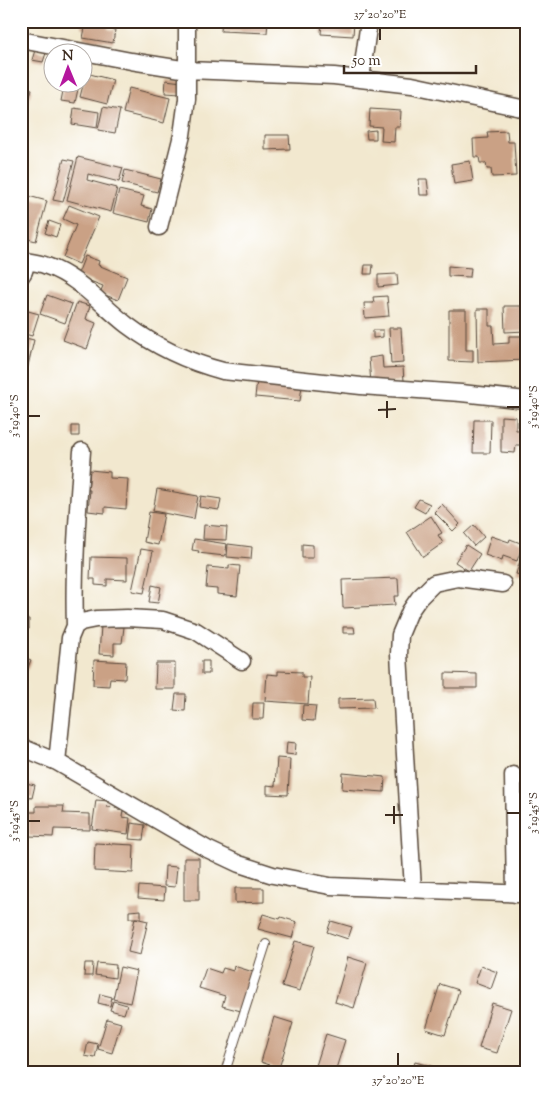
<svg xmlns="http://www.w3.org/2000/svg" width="547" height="1093" viewBox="0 0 547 1093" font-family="'Sorts Mill Goudy',serif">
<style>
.building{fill:#caa185}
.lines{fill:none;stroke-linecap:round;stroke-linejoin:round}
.service-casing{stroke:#564639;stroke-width:10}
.minor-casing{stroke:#564639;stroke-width:19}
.service{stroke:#fff;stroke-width:8}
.minor{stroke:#fff;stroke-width:16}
.ticks{fill:none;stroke:#3b2a1e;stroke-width:2}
.neatline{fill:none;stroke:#3b2a1e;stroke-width:2}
.ticks-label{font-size:12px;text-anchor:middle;fill:#3b2a1e}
</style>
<rect width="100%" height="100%" fill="#fff"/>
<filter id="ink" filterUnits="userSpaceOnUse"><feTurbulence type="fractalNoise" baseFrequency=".02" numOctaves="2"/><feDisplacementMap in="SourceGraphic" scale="10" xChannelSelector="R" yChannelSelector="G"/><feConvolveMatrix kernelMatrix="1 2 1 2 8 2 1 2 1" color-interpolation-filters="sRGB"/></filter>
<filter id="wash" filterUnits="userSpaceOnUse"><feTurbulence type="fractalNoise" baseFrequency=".0096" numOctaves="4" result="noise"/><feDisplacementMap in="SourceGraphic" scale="20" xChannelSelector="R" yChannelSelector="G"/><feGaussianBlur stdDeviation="1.12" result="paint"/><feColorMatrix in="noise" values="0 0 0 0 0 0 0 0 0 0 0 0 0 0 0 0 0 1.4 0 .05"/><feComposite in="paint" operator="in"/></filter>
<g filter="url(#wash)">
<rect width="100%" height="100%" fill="#f2e8cf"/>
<g id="blocks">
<path class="building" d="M82,21H109L108,29L115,30L113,43L83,38L85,28L81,27Z
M222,21H268L267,33L221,31Z
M322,21H354L353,36L321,34Z
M35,50L46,53L43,62L32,60Z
M86,73L113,80L107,104L80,97Z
M21,80L25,81L23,86L32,89L23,118L21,117Z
M166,80L182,82L180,94L165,93Z
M64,86L78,89L75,103L61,101Z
M129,88L170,98L164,123L123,113Z
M103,107L120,110L115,133L98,130Z
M74,108L99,112L97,128L72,124Z
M370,109L401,111L400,127H395L394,142L381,141L382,127L369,126Z
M376,130V139H367L366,131Z
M507,131L508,142H514L516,176L492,177L491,169H487L486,163H480L479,157H474L473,139L488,138L487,132Z
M265,135H289L290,149L265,150Z
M78,157L123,168L119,182L88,174L87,180L117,188L111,212L67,200Z
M64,159L74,161L63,202L53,200Z
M470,161L473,181L454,184L451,164Z
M125,170L161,179L157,192L122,183Z
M419,179H427L429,195H420Z
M119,190L144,196L141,206L152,209L149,222L113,213Z
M21,194L47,201L36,241L21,237Z
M69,205L99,217L79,264L63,257L76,225L63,219Z
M49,221L60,225L56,237L45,233Z
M85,256L99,261L98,265L127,277L118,300L100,293L103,286L77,276Z
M365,265H373L372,274H364Z
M448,266L471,268L470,277L448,276Z
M397,274L398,285L378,287V275Z
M47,295L72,304L65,323L40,314Z
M387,296L389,316L365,318L364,303H374L373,297Z
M77,302L90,306L86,319L96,323L87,349L63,340Z
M504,306H526V331L505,332Z
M21,309L39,314L32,336L21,333Z
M477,309H489V326H493L494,344L509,343V336H526V360L478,362Z
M449,310H466V350H473V362L449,361Z
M389,328H401L403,363L391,364Z
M373,330H383V337L373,338Z
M21,337L34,340L27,370L21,369Z
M382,356L383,368L403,367L404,381L371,384L369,358Z
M257,380L302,385L300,401L255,397Z
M501,416L516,417V430H526V445H516L515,453L501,452Z
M474,420H491L490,453H473Z
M72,426H79V436H72Z
M90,470L110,472V478L128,479L126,509L105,507V513L88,511L90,490H88Z
M157,489L198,496L194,519L153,511Z
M201,496L221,499L219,510L199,507Z
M419,499L430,504L425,513L414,507Z
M442,504L460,524L453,531L434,512Z
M149,512L164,514L158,545L144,542Z
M431,516L442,533L438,535L443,543L423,557L407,532Z
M204,525L227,527L226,540L203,539Z
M474,525L484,537L474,546L464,534Z
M491,536L509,542L510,539L523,544L517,561L503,556L502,561L485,555Z
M194,539L227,544L225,556L198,553L199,551L192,550Z
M228,544L252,547L251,559L227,557Z
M302,544L313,545V558H302Z
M466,545L480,554L469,571L455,562Z
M141,549L153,551L144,593L132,591Z
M522,554L526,555V576L516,574Z
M91,557L127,558V580L107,579V586L95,585V579H90Z
M229,565L240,566L237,596L217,594V589L206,588L208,567L229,569Z
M398,578L399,596H394L395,605L343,608L342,580Z
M152,585L161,587L158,603L149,602Z
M21,619H29V629H21Z
M101,626L124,627L122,643H114V655L99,654Z
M343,627H354L355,633H343Z
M21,656L31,660L21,685Z
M94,660L126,662L125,679L110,678L109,686L93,685Z
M202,661H209V674H202Z
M156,663H175V689H155Z
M278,671L302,672V677H310L308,704L265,701L267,674L278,675Z
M445,673L477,674V688H445Z
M176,694H186L185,711L174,710Z
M373,698L374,708L338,709V699Z
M253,703H264L263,719H252Z
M303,705L316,706L314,721L302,720Z
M287,742L296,743L295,755L286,754Z
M277,758L290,759L288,795L267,794V785L275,786Z
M343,773L385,777L384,792L342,789Z
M21,782L35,785L32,798L21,796Z
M96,800L108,801L107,807L118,808V810L123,811L122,817L130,818L128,834L92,829Z
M36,806H64L63,813L90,814V830L54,829L53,837L29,836V812H36Z
M131,823L145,825L143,840L129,839Z
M95,843L134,845L133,873L94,871Z
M184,858H199V900H184Z
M165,866L177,867L175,887L164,886Z
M139,886L165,888L164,900L138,898Z
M235,888H264V902L235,903Z
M141,910V918H129V911Z
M263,914L280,919L281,917L297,922L292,938L258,929Z
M135,918L148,921L140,955L128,952Z
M331,921L352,927L348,939L327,932Z
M295,941L314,946L300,991L282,986Z
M348,957L367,963L354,1008L335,1002Z
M85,963H93L92,976H84Z
M97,963L116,965L115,978L95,975Z
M234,966L253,972L241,1011L222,1006L225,996L199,988L206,968L221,973L223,968L233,971Z
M481,966L497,972L491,989L475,983Z
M120,967L137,971L130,1003L113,999Z
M440,984L459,990L445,1035L426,1029Z
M100,994L112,997L110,1006L98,1003Z
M113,1001L127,1005L124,1014L110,1010Z
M492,1003L511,1009L497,1053L479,1048Z
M274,1017L293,1023L279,1068L261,1062Z
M107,1019L121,1023L112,1053L98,1049Z
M326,1034L345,1040L335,1072H314Z
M88,1042L98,1044L95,1058L85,1056Z
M415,1062L434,1067L432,1072H412Z"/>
</g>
</g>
<g filter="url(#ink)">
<use href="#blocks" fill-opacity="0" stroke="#564639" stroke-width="1"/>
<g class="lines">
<defs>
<path id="service" d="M225,1072L266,944"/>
<path id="minor" d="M21,40L131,61L188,70L334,76L412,85L526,109
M361,79L369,21
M159,227L182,135L187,99V21
M21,257C27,263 26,270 21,276
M25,261C32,262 40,263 47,266C79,277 101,305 127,325C156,347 189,362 223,371L361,386L461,393L526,400
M75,626C73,568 78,509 82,451
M21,747L57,762L207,849L239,864L273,875L330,886L526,894
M57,762L70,638L75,626L81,622L96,619L127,618L163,620L196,631L242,661
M513,775L515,894
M413,889L399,654L400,635L410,611L419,598L434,583L458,578L503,584"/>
</defs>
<use href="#service" class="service-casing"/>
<use href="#minor" class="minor-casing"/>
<use href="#service" class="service"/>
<use href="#minor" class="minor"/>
</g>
</g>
<path class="ticks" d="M380,28V40M387,401V418M507,407H520M378,410L396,409M28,416H40M394,806V824M507,813H520M385,815H403M28,821H40M398,1053V1066"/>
<rect width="547" height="1093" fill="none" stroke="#fff" stroke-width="55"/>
<g transform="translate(68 68) rotate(359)"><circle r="24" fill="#ffffff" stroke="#b1aaa5"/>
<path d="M0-4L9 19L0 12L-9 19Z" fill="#b5179e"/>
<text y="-8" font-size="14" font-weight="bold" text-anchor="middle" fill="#3b2a1e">N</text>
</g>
<path d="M344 65v8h132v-8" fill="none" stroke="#3b2a1e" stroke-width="2.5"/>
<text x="352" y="65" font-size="15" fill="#3b2a1e" stroke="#ffffff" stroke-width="4" paint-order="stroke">50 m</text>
<rect x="28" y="28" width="492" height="1038" class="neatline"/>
<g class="ticks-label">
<text x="380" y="18">37°20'20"E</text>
<text transform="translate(533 407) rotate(-90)" y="4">3°19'40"S</text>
<text transform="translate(14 416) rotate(-90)" y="4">3°19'40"S</text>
<text transform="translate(533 813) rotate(-90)" y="4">3°19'45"S</text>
<text transform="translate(14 821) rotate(-90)" y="4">3°19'45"S</text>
<text x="398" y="1084">37°20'20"E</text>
</g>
</svg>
